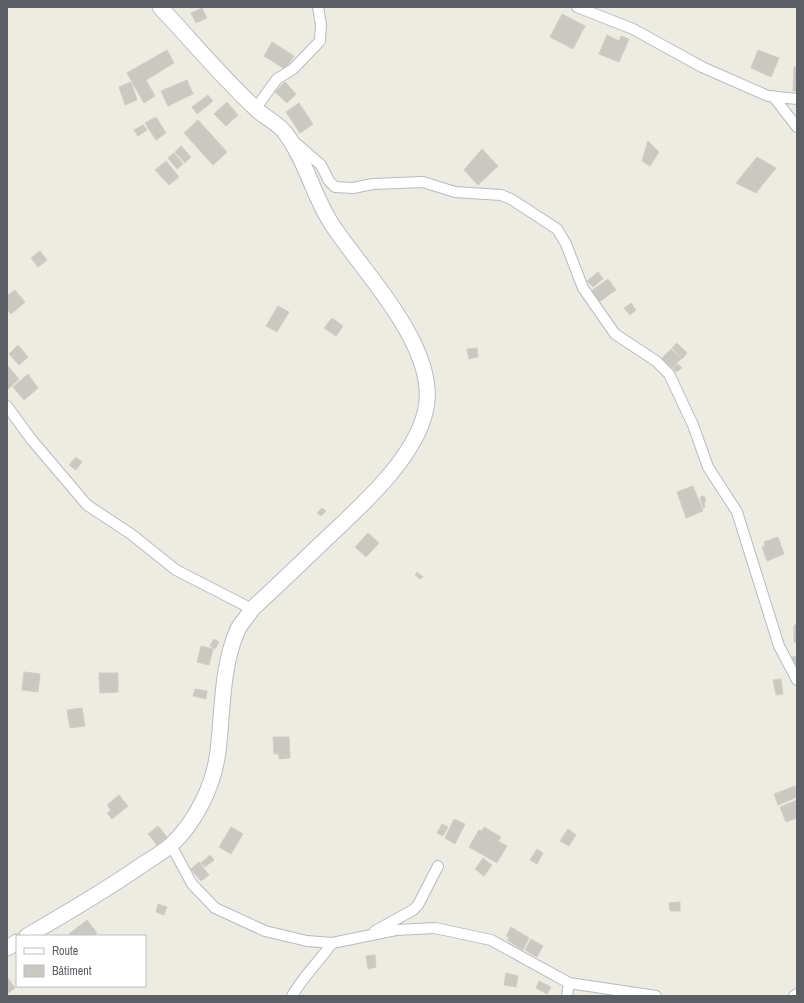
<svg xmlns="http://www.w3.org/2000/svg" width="804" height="1003" viewBox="0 0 804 1003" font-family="'Archivo Narrow',sans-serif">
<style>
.building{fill:#cac8c2;stroke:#d1cec2}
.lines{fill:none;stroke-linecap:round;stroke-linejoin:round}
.street-casing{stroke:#b8babf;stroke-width:12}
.secondary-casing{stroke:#b9bbc1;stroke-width:17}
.street{stroke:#fff;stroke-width:10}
.secondary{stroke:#fff;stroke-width:15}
</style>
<rect width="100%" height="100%" fill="#edece3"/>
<path class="building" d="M202,8L207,18L196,23L191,13Z
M562,14L585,26L573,49L550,37Z
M607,35L619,41L621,36L629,39L619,62L599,54Z
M272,42L294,56L285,69L264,56Z
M167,50L174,63L146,80L155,96L144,103L127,73Z
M758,50L779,58L771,77L751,68Z
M794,67H797V91H793Z
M187,80L193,94L168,106L161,91Z
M131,82L137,100L125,105L119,87Z
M285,82L296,94L287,103L275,92Z
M208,95L213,101L197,114L192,107Z
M227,102L238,115L226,126L214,114Z
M299,103L313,124L300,133L286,112Z
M156,117L166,133L156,140L145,123Z
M198,120L227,152L213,165L184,133Z
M143,125L147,130L138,136L134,130Z
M648,141L659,152L650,166L642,161Z
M181,146L191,157L185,163L175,152Z
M482,149L498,166L478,185L464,170Z
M174,153L183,164L177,169L168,158Z
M757,157L776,168L756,193L736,183Z
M166,161L179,177L169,185L155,170Z
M40,251L47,260L38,267L31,258Z
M598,272L603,279L593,287L587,281Z
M608,279L616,290L599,302L591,291Z
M15,290L25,302L11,314L7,310V296Z
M631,303L636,310L630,315L624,308Z
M278,306L289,312L277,332L266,326Z
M332,318L343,326L336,336L324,328Z
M677,343L687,353L682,359L672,348Z
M18,345L28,357L19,365L9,354Z
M477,348L478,357L469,359L467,349Z
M671,349L681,359L672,368L662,358Z
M678,364L682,368L676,372L673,368Z
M8,366L19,379L7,390V367Z
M28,374L38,388L24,400L13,387Z
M76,457L82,462L76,470L69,465Z
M693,486L703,511L686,518L677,492Z
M704,496L706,501L704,502L705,507L703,508L700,497Z
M322,508L326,511L321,516L317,513Z
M368,533L379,543L366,557L355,547Z
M778,537L784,554L767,561L762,547L765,546L764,542Z
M417,572L423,577L420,579L415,575Z
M794,625H797V642H794Z
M214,639L219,642L215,649L210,646Z
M201,646L213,649L209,665L197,662Z
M797,656V669L794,670L792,657Z
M24,672L40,674L38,692L22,690Z
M99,673H118V692L100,693Z
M781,679L783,694L776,695L773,680Z
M195,689L207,691L206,699L193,696Z
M82,708L85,726L70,728L67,710Z
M273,737H289L290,758L279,759V754H274Z
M795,786L797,797L778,805L774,794Z
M119,795L128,806L112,819L107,813L111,810L107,805Z
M797,800V818L786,822L780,807Z
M454,819L465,824L455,844L445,838Z
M442,824L448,827L443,836L437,833Z
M158,826L167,837L157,845L148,834Z
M231,827L243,834L231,854L219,847Z
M484,827L501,837L498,841L507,846L497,863L469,847L479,830L482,831Z
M568,829L576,835L569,846L560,841Z
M537,849L543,853L537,864L530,860Z
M210,855L214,860L205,867L201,863Z
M483,858L492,865L484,876L475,869Z
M199,862L209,875L201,881L191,869Z
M680,902V911H670L669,903Z
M158,904L167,907L164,915L156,912Z
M87,920L97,933L94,936H71L69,934Z
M511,927L529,938L523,950L507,940L509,937L506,936Z
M531,939L543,946L537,957L525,950Z
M375,955L376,967L368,969L366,956Z
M506,973L518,976L516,987L504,985Z
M7,977L15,988L7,994Z
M539,981L551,987L547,994L536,988Z"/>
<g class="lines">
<defs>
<path id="street" d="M577,7L633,29L702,67L768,96L797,99
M773,96L797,127
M255,109L277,79L293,69L320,41L321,25L318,7
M297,144L321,165L329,181L335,187L353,188L373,184L423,182L455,192L501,195L511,199L557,229L566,244L583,288L615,334L656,361L669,374L693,425L708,467L737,512L779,646L797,680
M7,406L31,439L87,505L131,534L176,570L252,609
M171,845L192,884L215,908L265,931L307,941L332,943L396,930L435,928L491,940L569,983L656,996
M375,931L413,910L418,905L438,866
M292,996C303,976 320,961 332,943
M567,996L569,983
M794,996L797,994"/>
<path id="secondary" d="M27,936C65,914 103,892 139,867C149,860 162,853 171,845C196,822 214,785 218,751C223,711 221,667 238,629C242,622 248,616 252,609C277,586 302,562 327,538C362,505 413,460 425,413C442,350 363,273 331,223C313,195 306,161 286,134C279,123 263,117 254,107C221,76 191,40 160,7
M7,948L17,942"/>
</defs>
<use href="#street" class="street-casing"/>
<use href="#secondary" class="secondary-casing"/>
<use href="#street" class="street"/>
<use href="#secondary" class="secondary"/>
</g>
<rect width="804" height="1003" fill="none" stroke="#5b5e63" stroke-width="16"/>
<rect x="16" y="935" width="130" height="52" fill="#ffffff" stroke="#bdbfc1"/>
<rect x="24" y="948" width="20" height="6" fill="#ffffff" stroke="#bdbfc1"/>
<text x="52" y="955" font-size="12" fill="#5b5e63">Route</text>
<rect x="24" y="965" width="20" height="12" fill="#cac8c2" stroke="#bdbfc1"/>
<text x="52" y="975" font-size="12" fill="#5b5e63">Bâtiment</text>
</svg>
